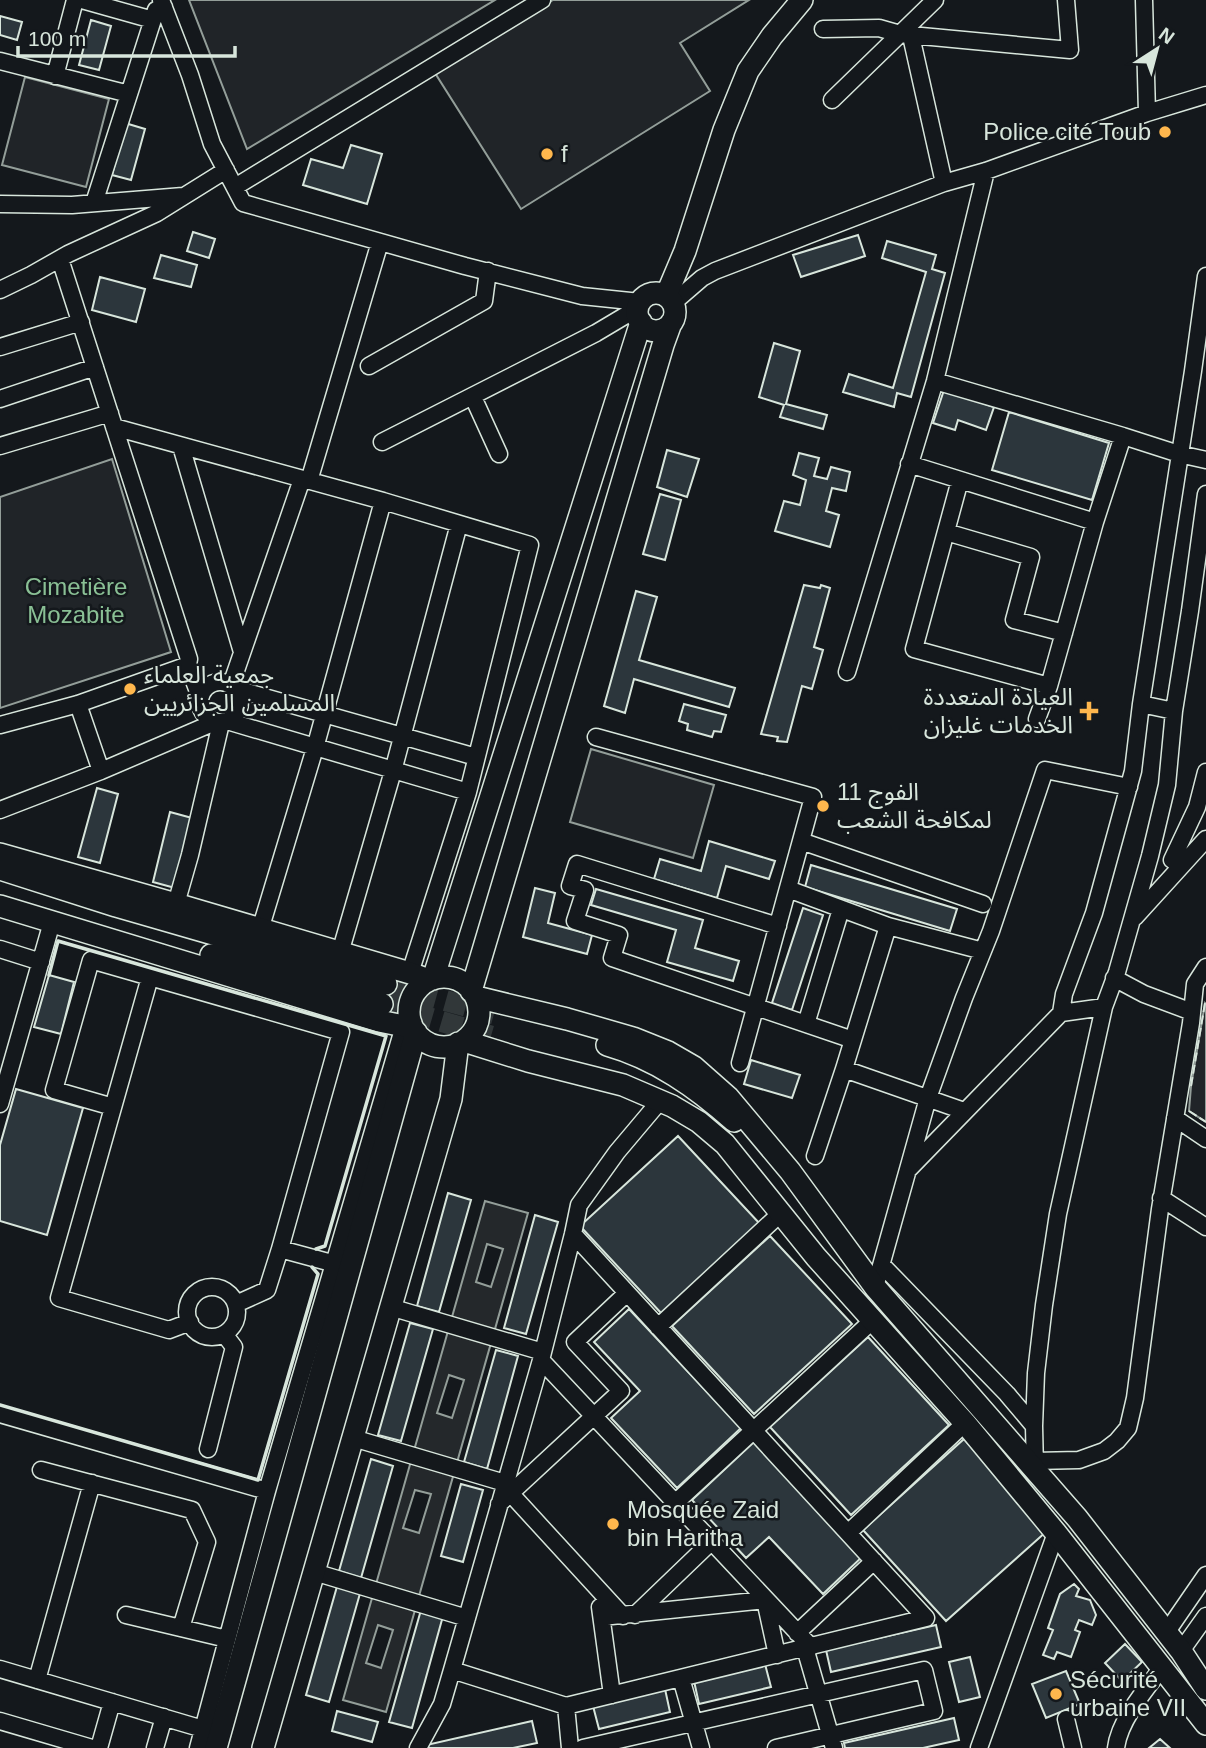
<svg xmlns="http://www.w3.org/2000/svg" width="1206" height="1748" viewBox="0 0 1206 1748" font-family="Helvetica,'Noto Sans Arabic',sans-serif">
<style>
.green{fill:#202428;stroke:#939e99;stroke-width:2}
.parking{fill:#24282b;stroke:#939e99;stroke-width:2;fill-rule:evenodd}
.building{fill:#2c363c;stroke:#d8e6dc;stroke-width:2}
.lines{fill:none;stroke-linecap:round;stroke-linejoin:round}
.major-tunnel{stroke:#313739;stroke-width:21;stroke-dasharray:21 10;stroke-linecap:butt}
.minor-casing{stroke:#d8e6dc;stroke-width:19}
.major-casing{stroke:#d8e6dc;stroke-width:24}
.minor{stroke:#14181c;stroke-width:16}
.major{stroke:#14181c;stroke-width:21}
.fence{stroke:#d8e6dc;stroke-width:2;stroke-dasharray:9 3.5;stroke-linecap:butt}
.wall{stroke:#d8e6dc;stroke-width:3.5}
.poi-dot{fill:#ffb74d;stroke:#14181c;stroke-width:2.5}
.labels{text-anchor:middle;stroke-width:5;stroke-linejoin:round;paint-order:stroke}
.poi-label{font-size:24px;fill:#d8e6dc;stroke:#14181c;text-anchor:start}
.park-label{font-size:24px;fill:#8ac095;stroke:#14181c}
</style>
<rect width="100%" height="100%" fill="#14181c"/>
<path class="green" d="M189,0H495L247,149Z
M553,0H749L680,43L710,91L521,209L435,73Z
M25,77L109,99L86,187L2,165Z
M112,459L171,652L0,708V497Z
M591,749L714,785L693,858L570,822Z
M1205,1003L1206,1004V1122L1189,1111L1191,1086Z"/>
<path class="parking" d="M485,1201L528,1213L386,1712L343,1700ZM487,1244L503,1249L491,1287L476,1282ZM449,1375L464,1380L452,1418L437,1413ZM415,1490L431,1494L419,1533L403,1528ZM378,1625L393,1630L381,1668L366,1663Z"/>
<path class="building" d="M0,16L22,22L17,40L0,35Z
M91,20L111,26L99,70L79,65Z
M125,123L145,129L131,180L112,175Z
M351,145L382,154L367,204L303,185L311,159L343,168Z
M193,232L215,239L209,258L187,251Z
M858,235L865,256L801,277L793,255Z
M887,241L936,255L932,269L945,273L911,397L897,393L894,407L843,392L849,374L893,388L926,272L882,258Z
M161,255L197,265L191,287L154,278Z
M100,277L145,289L136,322L92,310Z
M774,343L800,351L786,404L827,415L823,429L780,417L784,405L759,397Z
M944,390L994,407L986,430L958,420L955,430L933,423Z
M1009,412L1109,443L1092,500L992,470Z
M667,450L699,459L687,497L657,487Z
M799,453L819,458L814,476L827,479L831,467L850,472L846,491L832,488L826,511L839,515L830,547L775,531L784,501L800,505L806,480L793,475Z
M660,494L681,500L665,560L643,554Z
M804,585L820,588L821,585L830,588L814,647L823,650L812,689L802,686L787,742L777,741L778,737L761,734Z
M636,591L657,597L639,660L735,688L729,707L634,679L625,713L604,706Z
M684,704L726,715L721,732L714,731L712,737L687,730L688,724L679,721Z
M97,788L118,794L100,863L78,857Z
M170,812L192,818L175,888L153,882Z
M709,841L775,861L769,879L726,866L717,898L654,879L660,859L701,871Z
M811,865L957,909L950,931L805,887Z
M535,888L555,893L548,923L592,935L587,954L523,937Z
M596,889L703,920L695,948L739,961L733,981L667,962L676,930L591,905Z
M803,908L823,915L792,1010L772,1003Z
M49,975L74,982L61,1034L34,1027Z
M751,1060L800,1075L792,1098L744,1084Z
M16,1089L83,1108L47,1235L0,1221V1145Z
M678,1136L760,1224L662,1314L580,1226Z
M448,1193L471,1200L439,1312L417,1306Z
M535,1215L558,1222L526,1334L504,1328Z
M770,1236L852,1324L754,1414L672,1326Z
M629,1309L741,1428L677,1488L611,1418L640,1391L594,1342Z
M410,1323L433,1329L401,1441L378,1435Z
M868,1337L949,1425L851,1515L770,1427Z
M496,1350L518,1356L487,1469L464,1462Z
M964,1439L1047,1531L946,1621L863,1530Z
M756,1440L863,1556L823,1594L769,1537L746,1558L692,1500Z
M371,1459L393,1466L361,1578L339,1571Z
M461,1484L483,1490L463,1562L441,1556Z
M338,1583L361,1590L329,1702L306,1695Z
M1074,1584L1079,1589L1076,1596L1090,1600L1096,1615L1092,1625L1079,1620L1075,1630L1080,1632L1071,1657L1057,1652L1054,1659L1043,1655L1053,1630L1048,1628L1060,1594Z
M421,1610L443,1616L412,1728L389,1722Z
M936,1625L941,1647L831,1672L826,1650Z
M1125,1644L1142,1662L1122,1681L1105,1663Z
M970,1657L980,1697L959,1702L949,1662Z
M765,1664L771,1687L699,1704L694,1681Z
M1066,1671L1080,1704L1046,1718L1032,1684Z
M665,1689L670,1712L599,1729L593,1706Z
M337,1711L378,1722L372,1742L332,1731Z
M954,1718L959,1740L923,1748H845L844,1743Z
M532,1721L537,1743L513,1748H422V1746Z
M1160,1739L1170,1748H1149Z"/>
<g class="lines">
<path class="major-tunnel" d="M386,984L494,1014
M382,1004L491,1036"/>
<defs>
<path id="minor" d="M82,0L153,20
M161,0L190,75L212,144L243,203L465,266L582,296L640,302
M1144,0L1147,113
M823,29L879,28L900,34L935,0
M911,36L944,183
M0,61L129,94
M55,76L75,0
M832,100L900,34L1070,50L1066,0
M235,187L542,0
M94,203L156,10L164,7
M0,204L72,205L183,196
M60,259L189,659L188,665L200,697
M0,290L31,275L68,254L157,213L226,170
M673,303L702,278L715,271L944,183L986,171L1147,113L1206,95
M0,347L81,322
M369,366L484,301L488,271
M935,381L1123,436L1179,454L1206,460
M473,397L499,454
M0,399L95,367
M114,427L383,501L530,545L468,792L410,973
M382,442L596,333L638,308
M0,446L110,413
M181,446L242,652
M909,464L1095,522
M960,480L914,649L1049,686
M309,481L380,242
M946,532L1031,557L1014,620L1064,633
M847,672L935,381L986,171
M200 702a20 20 0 1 1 40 0a20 20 0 1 1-40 0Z
M231,685L302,479
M236,689L476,757
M78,704L101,771
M1141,704L1174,711
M1037,719L1049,686L1095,522L1123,436
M227,721L468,792
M0,725L78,704L188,665
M596,737L813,797L740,1063
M0,810L101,771L215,722
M801,841L983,904
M1172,860L1197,807L1206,772
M788,889L888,926L983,951
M176,904L190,855L221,723
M1135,917L1206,839
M778,926L577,864L570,886L585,890L575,921L619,935L612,958L853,1040
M260,930L315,748L383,501
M0,949L41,962
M340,953L393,771L459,524
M150,977L59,1298L169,1330L190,1322
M1114,978L1144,994L1192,1012
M1061,1013L1104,1007
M806,1024L841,909
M844,1069L964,1111
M0,1104L52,922
M113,1107L54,1090L91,960L341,1032L280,1249L267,1290L236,1304
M1175,1118L1206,1139
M815,1156L844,1069L888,926
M908,1170L1061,1013L1064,994L1094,913L1133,771L1141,704L1193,371L1206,276
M1161,1198L1206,1227
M280,1249L328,1262
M882,1265L1007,1394L1034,1426
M875,1287L928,1098L964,998L991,931L1045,770L1129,787
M187 1312a25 25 0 1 1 50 0a25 25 0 1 1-50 0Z
M390,1307L543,1352
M658,1327L781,1213
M541,1360L811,1647
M0,1414L267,1491
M353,1438L505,1483
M208,1449L234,1347L224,1334
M1034,1461L1079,1460L1104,1451L1117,1441L1128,1428L1135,1398L1160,1209L1191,1023L1195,984L1206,967
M41,1470L192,1510L207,1542L181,1628
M1035,1470L1034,1426L1036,1373L1044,1305L1058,1214L1104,1007L1117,972L1150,856L1167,785L1174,711L1190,611L1206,494
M511,1494L623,1616
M675,1503L873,1320
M499,1504L621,1391L575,1342L627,1293
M848,1533L965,1423
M314,1572L467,1618
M600,1607L612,1695
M126,1615L227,1639
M635,1615L711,1542
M602,1617L765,1600L777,1655
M797,1633L874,1561
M1166,1633L1206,1575
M805,1648L834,1748
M1181,1651L1206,1616
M0,1669L203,1729
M452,1670L566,1706L570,1748
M681,1678L701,1748
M37,1680L92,1483
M566,1706L926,1618L573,1234
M1066,1719L1073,1748
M0,1721L92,1748
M99,1748L112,1702
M155,1748L164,1717
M198,1748L267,1491L404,1026
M418,1748L442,1704L452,1670L541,1360L573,1234L579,1205L617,1152L660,1101
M583,1748L924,1670L934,1711L776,1748
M979,1748L1056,1533
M1116,1748C1119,1721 1145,1690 1162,1668"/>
<path id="major" d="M637 312a19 19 0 1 1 38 0a19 19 0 1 1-38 0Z
M666,296L685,251L724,130L748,71L772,36L802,0
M0,854L176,904L410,973L429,980
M0,869L116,906L386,984
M0,906L379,1021L404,1026L411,1023
M211,955L382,1004
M409 1012a35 35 0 1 1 70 0a35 35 0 1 1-70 0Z
M433,979L641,322
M471,991L663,345L671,323
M476,997L567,1019L633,1038L668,1052L694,1067L728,1097L790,1171L875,1287L1077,1518L1181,1651L1206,1689
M464,1041L528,1061L623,1085L672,1106L699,1122L725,1144L816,1257L965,1423L1056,1533L1206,1724
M607,1045C656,1059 696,1087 734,1121
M216,1748L416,1032
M263,1748L451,1099L458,1043"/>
</defs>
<use href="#minor" class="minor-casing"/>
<use href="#major" class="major-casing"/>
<use href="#minor" class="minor"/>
<use href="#major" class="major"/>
<path class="fence" d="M1191,1086L1205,1003L1206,1004
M1189,1111L1206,1122"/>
<path class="wall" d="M49,975L58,941L386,1036L325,1246L316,1249
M0,1405L258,1480L318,1274L312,1267"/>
</g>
<g class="poi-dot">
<circle cx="1165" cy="132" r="7"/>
<circle cx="547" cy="154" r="7"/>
<circle cx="130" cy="689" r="7"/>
<path d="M1085.5 700.5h7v7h7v7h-7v7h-7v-7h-7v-7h7z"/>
<circle cx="823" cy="806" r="7"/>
<circle cx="613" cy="1524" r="7"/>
<circle cx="1056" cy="1694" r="7"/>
</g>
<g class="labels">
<g class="poi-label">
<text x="1151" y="140" text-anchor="end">Police cité Toub</text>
<text x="561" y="162">f</text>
<text x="144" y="683">جمعية العلماء<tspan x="144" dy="28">المسلمين الجزائريين</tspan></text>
<text x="1073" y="705" text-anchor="end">العيادة المتعددة<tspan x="1073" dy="28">الخدمات غليزان</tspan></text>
<text x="837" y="800">الفوج 11<tspan x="837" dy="28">لمكافحة الشعب</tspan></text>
<text x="627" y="1518">Mosquée Zaid<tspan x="627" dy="28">bin Haritha</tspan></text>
<text x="1070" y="1688">Sécurité<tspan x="1070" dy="28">urbaine VII</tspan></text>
</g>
<g class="park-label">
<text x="76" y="595">Cimetière<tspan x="76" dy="28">Mozabite</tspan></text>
</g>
</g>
<g transform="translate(1157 49) rotate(36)" stroke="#14181c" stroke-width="5" paint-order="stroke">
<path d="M0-5L12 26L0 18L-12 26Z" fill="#d8e6dc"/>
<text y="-10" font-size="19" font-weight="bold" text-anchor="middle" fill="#d8e6dc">N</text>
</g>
<path d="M18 46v10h217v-10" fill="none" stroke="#d8e6dc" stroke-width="3.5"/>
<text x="28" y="46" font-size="21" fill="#d8e6dc" stroke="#14181c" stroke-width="5" paint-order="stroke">100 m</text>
</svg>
